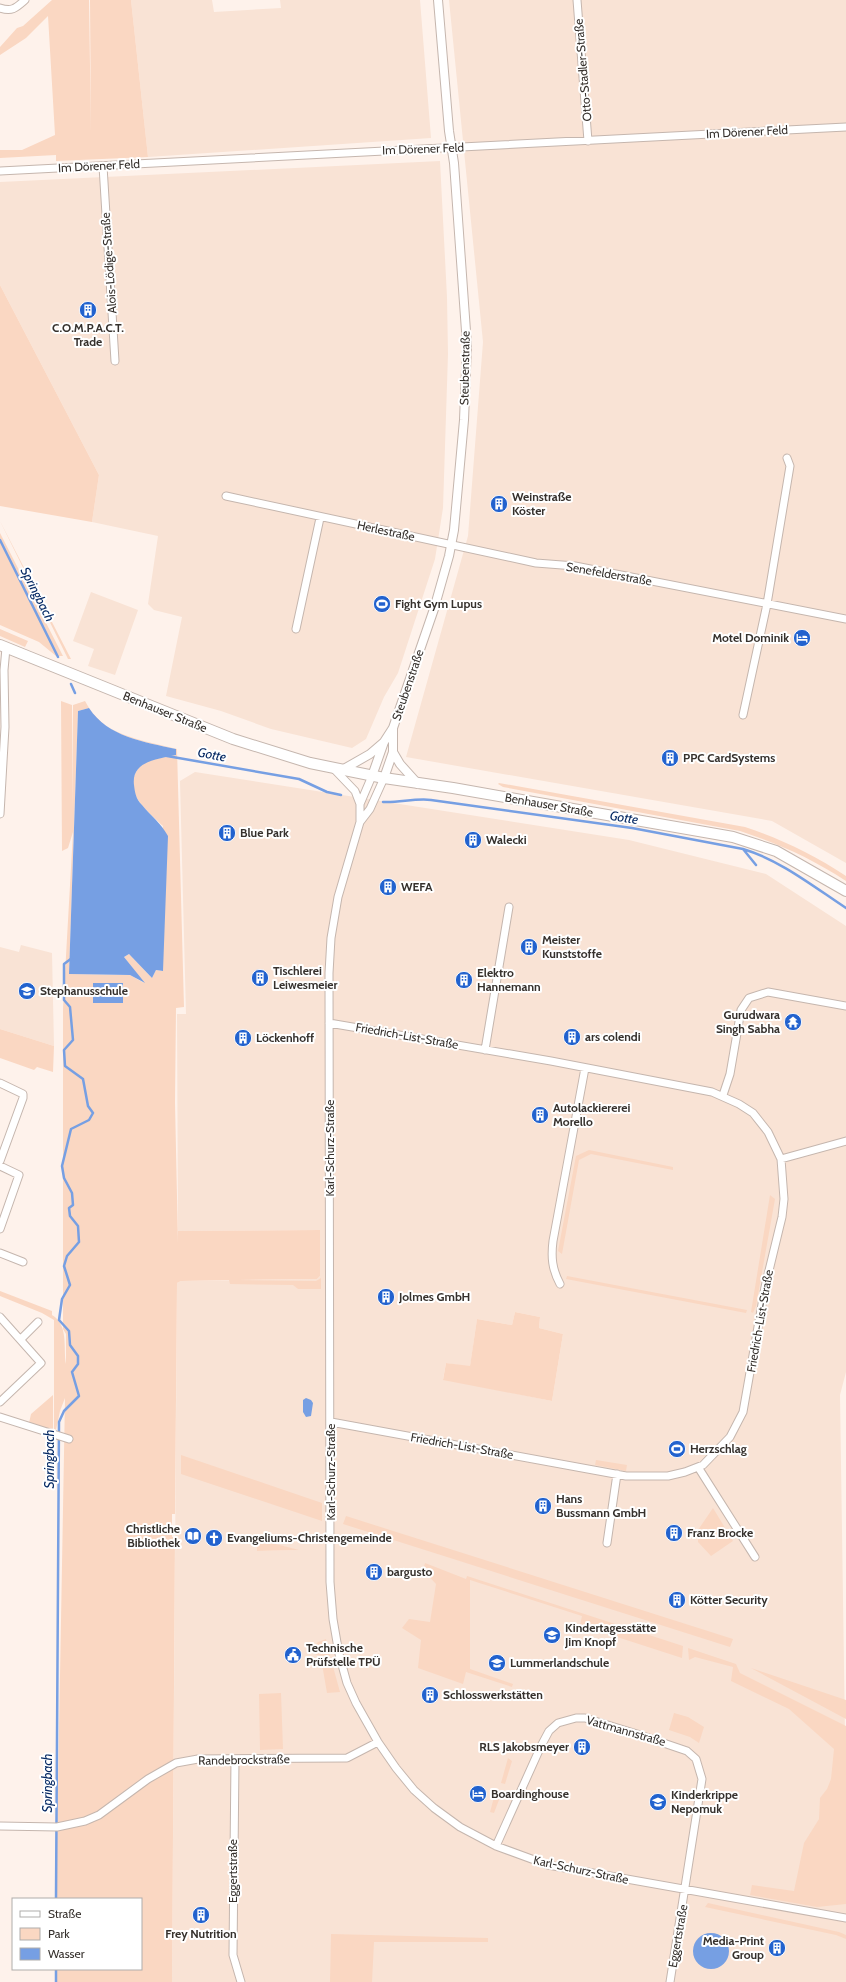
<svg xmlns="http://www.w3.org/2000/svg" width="846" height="1982" viewBox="0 0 846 1982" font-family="Cabin,sans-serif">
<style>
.built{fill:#f9e3d5;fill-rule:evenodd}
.green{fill:#fad7c2;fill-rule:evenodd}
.water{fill:#769fe3}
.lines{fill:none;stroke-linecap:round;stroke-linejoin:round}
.stream{stroke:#769fe3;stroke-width:2.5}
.minor-casing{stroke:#c5b6ae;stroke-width:9}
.tertiary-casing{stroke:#c5b6ae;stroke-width:10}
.secondary-casing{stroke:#c5b6ae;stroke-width:12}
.minor{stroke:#fff;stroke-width:7}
.tertiary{stroke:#fff;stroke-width:8}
.secondary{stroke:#fff;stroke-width:10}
.labels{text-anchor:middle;stroke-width:4;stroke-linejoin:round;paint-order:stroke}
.street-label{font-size:12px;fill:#36312d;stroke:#fff}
.poi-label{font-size:12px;font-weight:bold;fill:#36312d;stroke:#fff;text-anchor:start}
.water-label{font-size:13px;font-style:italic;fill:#042863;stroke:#fff}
</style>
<rect width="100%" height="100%" fill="#fef2eb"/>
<path class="built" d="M131,0H212L214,12L281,8L280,0H420L431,138L148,157Z
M449,0H846V863L772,821L406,757L468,536L483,342Z
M440,161L447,297L448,354L443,508L435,559L398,673L384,697L366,739L352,748L271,729L221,711L166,696L182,617L154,610L148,604L158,536L92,522L99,475L0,285V182Z
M91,592L138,610L115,675L88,666L94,649L73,641Z
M195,772L629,840L766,874L846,926V1372L840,1395L846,1803V1982H172L177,1283L181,1281L178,1229L177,1014H186L180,781ZM320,1230V1276L317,1279L181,1281L178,1231ZM515,1312L540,1317L539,1328L563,1334L552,1401L443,1379L446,1363L470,1367L477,1319L512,1325ZM257,1539L297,1550L257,1551Z
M21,945L52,953L54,1046L0,1029V947L19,952Z"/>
<path class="green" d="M52,0H89L91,133L90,0H131L148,157L56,161V155L0,158V150H22L55,135L48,16L26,38L0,55V47L17,28L23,26Z
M0,285L99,475L92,522L0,506Z
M0,521L71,659H68Z
M0,533L63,656H56L39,642L0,625Z
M0,629L28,641L25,647L0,636Z
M61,701L72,705L73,808V705L85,701C88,706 92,714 97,719C119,738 150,742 177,749L184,1007L176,1008L175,1103L178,1243V1231L320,1230V1276L317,1279L238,1280L316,1281L321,1278V1289H298L293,1285L230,1284L229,1280L181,1281L177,1283L175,1514H172V1537H175L172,1982H55V1969H141V1899H56L65,1398L60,1411L56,1430L54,1429V1320L42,1313L0,1296V1291L52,1311V1315C69,1325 63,1348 66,1364V1334L63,1329V1009L73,832L68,848L62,851ZM89,708C108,737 144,742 176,749V755C167,757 157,758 148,761C141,764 138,768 135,774C126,796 149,812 163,826L162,971L156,970L152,978L129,954L124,957L144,983L130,975L69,974L78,711Z
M499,783L745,827C781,839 814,855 846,876V881C811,858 779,844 740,831L503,787L498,784Z
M0,1029L54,1046L53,1072L37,1067L34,1070L0,1058Z
M589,1150L673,1167V1170L591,1154L579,1160L562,1254L558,1251L576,1156Z
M770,1195L775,1199L756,1306L753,1313L751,1312Z
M567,1276L747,1310L746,1313L566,1279Z
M515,1312L540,1317L539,1328L563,1334L552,1401L443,1380L446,1363L470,1366L477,1319L512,1325Z
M53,1395V1430L29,1423L31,1414Z
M181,1455L322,1503V1521L181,1474Z
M596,1460L627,1465L626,1471L595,1465Z
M713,1508L733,1541L711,1556L698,1542V1530Z
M346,1516L733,1639L730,1647L343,1524Z
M257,1539L299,1550L257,1551Z
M425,1563L466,1579L467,1576L683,1646L682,1658L580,1625L582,1616L470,1580V1669L513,1684L512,1687L466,1672L463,1684L418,1668L421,1640L402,1628L409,1619L430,1622L436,1584L423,1570Z
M326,1639L330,1656L316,1655L314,1646L318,1642Z
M688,1648L736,1664L740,1673L846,1726V1904L817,1907L750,1895L752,1885L794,1891L804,1843L819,1819L820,1798L827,1789L831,1779L834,1749L789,1709L731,1681L733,1667L695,1657L689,1660Z
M332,1663L340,1692L327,1693L322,1664Z
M751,1668L846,1700V1719Z
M281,1693L283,1749L260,1750L259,1694Z
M674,1713L688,1717L704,1727L699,1743L690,1737L669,1730Z
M508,1758L512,1761L505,1784L501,1783Z
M496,1790L502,1792L494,1813L490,1812Z
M708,1903L839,1932L846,1935V1939L836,1935L705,1907Z
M331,1934L488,1938V1942H374L372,1982H330Z"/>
<path class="water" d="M89,708C108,737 144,742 176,749V755C158,759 131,761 134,785C135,793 136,799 142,805C151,816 161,823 168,836L163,971L156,970L152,978L129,954L124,957L145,983L130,975L69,974L78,711Z
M93,983H123V1003H93Z
M306,1398L311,1400L313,1403L311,1416L306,1417L303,1412V1400Z
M693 1951a18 18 0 1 1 36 0a18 18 0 1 1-36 0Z"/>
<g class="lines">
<path class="stream" d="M0,540L58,657
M71,684L75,693
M167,756L299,779L327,792L341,795
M383,802C399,803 415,798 431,800L632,828L743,849C780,860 814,887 846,908
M743,849L756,865
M56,1899L59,1422L64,1411L79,1396L72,1372L78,1364V1356L70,1345L69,1331L59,1320L62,1299L70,1285L64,1266L67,1256L79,1242L78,1226L70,1216L69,1208L73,1205L72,1193L64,1178L62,1166L71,1129L89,1120L93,1113L88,1106L83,1079L65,1066L64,1050L73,1040L70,1007L64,1000V964L72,958
M56,1982V1969"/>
<defs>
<path id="minor" d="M577,0L588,141
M0,8C12,12 16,8 25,0
M103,166L115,361
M0,171L846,127
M226,496L536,563L575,566L846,619
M296,629L320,518
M743,715L767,604L790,466L787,458
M334,769L355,791L360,804
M372,776L360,804V822L338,897L331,938L329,973L330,1582L333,1619L339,1654L347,1683L356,1703L378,1742L396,1768L414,1790L434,1808L460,1827L496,1846L548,1865L846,1918
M0,814L5,727L4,670L6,648
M360,822L370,809L384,778
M329,1023L551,1061L712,1092L739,1104L753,1113L768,1132L781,1159L784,1199L782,1217L765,1287L743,1412L730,1437L703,1465L685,1472L668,1476H626L331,1422
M485,1050L509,907
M0,1083L23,1094V1098L0,1161
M723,1095L730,1074L741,1010L749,998L768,992L846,1006
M781,1159L846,1141
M0,1166L19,1175L0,1229
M0,1253L23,1262
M560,1284C552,1269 551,1257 553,1241L585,1068
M0,1317L41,1363L0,1402
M21,1339L38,1322
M0,1417L69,1439
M698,1467L755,1557
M607,1543L617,1474
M235,1759L233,1955L241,1982
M0,1826L57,1827L85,1821L99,1815L148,1779L176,1763L198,1759L347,1758L378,1742
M496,1846L541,1746L549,1731L558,1723L576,1718H585L637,1734L687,1751L696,1759L702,1779L670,1982"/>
<path id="tertiary" d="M393,752L400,764L418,784
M342,770L370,754L384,742
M372,776L384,742L393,728L434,609L449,556L454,530L464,420L467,345L454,163L449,131L438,0
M384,778L393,752V728"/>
<path id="secondary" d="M0,645L233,739L310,763L384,778L453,788L733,837L776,851L846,891"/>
</defs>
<use href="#minor" class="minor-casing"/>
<use href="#tertiary" class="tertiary-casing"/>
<use href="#secondary" class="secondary-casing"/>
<use href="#minor" class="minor"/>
<use href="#tertiary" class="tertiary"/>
<use href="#secondary" class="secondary"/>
</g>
<defs>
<symbol id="building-disc" viewBox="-11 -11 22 22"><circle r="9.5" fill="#2262ce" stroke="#fff"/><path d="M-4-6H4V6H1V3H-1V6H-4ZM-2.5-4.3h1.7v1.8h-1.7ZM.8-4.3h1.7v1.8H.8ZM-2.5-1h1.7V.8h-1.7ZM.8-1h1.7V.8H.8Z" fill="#fff"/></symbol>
<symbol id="stadium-disc" viewBox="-11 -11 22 22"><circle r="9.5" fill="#2262ce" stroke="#fff"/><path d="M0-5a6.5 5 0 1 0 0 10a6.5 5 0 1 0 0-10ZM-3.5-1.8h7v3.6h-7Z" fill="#fff"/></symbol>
<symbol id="hotel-disc" viewBox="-11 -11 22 22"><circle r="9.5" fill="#2262ce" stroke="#fff"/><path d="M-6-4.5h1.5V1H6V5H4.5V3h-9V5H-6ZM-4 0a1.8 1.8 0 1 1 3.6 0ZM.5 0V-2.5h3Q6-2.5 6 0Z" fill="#fff"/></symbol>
<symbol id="school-disc" viewBox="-11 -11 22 22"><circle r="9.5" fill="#2262ce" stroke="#fff"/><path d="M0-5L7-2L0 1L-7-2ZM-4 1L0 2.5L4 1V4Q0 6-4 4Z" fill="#fff"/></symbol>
<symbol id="temple-disc" viewBox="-11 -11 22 22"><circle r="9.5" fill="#2262ce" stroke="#fff"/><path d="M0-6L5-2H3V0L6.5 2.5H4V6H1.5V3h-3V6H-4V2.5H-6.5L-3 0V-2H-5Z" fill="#fff"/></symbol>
<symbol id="library-disc" viewBox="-11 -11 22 22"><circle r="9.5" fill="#2262ce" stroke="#fff"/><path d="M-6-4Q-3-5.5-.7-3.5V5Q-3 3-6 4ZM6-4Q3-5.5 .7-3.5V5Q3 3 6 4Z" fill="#fff"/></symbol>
<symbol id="church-disc" viewBox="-11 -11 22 22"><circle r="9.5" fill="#2262ce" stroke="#fff"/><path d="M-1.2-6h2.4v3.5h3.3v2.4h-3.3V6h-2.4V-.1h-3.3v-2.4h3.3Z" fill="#fff"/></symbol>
<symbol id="civic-disc" viewBox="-11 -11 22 22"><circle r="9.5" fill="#2262ce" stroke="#fff"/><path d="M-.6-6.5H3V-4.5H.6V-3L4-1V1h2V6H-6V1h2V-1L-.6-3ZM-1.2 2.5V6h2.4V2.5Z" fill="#fff"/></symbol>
</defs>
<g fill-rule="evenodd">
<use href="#building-disc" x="78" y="300" width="20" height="20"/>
<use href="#building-disc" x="489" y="494" width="20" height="20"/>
<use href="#stadium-disc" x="372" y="594" width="20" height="20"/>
<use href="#hotel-disc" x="792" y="628" width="20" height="20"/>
<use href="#building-disc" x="660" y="748" width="20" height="20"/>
<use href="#building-disc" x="217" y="823" width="20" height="20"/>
<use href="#building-disc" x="463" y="830" width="20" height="20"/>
<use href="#building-disc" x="378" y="877" width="20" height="20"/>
<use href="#building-disc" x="519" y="937" width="20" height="20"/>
<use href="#building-disc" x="250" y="968" width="20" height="20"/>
<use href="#building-disc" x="454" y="970" width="20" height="20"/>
<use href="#school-disc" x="17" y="981" width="20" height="20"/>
<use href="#temple-disc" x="783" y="1012" width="20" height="20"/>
<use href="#building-disc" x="562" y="1027" width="20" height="20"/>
<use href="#building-disc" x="233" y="1028" width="20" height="20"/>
<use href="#building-disc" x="530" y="1105" width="20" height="20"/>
<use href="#building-disc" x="376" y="1287" width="20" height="20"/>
<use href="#stadium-disc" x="667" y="1439" width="20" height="20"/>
<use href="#building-disc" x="533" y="1496" width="20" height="20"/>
<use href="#building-disc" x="664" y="1523" width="20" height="20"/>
<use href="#library-disc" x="183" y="1526" width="20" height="20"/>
<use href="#church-disc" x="204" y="1528" width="20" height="20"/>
<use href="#building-disc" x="364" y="1562" width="20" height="20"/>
<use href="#building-disc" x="667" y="1590" width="20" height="20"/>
<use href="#school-disc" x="542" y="1625" width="20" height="20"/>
<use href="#civic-disc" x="283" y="1645" width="20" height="20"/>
<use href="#school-disc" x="487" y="1653" width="20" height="20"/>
<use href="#building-disc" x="420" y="1685" width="20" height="20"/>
<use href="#building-disc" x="572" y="1737" width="20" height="20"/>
<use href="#hotel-disc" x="468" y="1784" width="20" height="20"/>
<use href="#school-disc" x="648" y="1792" width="20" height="20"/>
<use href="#building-disc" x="191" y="1905" width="20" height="20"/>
<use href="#building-disc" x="767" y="1938" width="20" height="20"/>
</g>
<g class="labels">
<g class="street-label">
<text transform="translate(583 70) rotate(-95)" y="4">Otto-Stadler-Straße</text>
<text transform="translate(747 132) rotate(-3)" y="4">Im Dörener Feld</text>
<text transform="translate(423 149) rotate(-2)" y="4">Im Dörener Feld</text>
<text transform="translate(99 166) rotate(-3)" y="4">Im Dörener Feld</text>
<text transform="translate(109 263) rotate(-94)" y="4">Alois-Lödige-Straße</text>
<text transform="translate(465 368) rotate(-89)" y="4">Steubenstraße</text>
<text transform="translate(386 531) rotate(12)" y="4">Herlestraße</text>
<text transform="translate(609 574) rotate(10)" y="4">Senefelderstraße</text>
<text transform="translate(408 685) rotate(-71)" y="4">Steubenstraße</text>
<text transform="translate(165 712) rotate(22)" y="4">Benhauser Straße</text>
<text transform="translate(549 805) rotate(10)" y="4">Benhauser Straße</text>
<text transform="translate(407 1036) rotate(10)" y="4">Friedrich-List-Straße</text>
<text transform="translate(330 1148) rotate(-90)" y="4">Karl-Schurz-Straße</text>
<text transform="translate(760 1321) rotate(-80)" y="4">Friedrich-List-Straße</text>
<text transform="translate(462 1446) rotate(10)" y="4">Friedrich-List-Straße</text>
<text transform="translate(331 1472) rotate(-90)" y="4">Karl-Schurz-Straße</text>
<text transform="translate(626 1731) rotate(16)" y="4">Vattmannstraße</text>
<text transform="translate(244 1760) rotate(-1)" y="4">Randebrockstraße</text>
<text transform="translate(581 1870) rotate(12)" y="4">Karl-Schurz-Straße</text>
<text transform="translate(233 1871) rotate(-90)" y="4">Eggertstraße</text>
<text transform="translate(678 1936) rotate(-80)" y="4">Eggertstraße</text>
</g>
<g class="poi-label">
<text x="88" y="332" text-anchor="middle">C.O.M.P.A.C.T.<tspan x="88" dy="14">Trade</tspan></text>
<text x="512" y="501">Weinstraße<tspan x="512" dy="14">Köster</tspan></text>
<text x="395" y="608">Fight Gym Lupus</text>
<text x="789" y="642" text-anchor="end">Motel Dominik</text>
<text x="683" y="762">PPC CardSystems</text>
<text x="240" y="837">Blue Park</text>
<text x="486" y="844">Walecki</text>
<text x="401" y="891">WEFA</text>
<text x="542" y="944">Meister<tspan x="542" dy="14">Kunststoffe</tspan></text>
<text x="273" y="975">Tischlerei<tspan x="273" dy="14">Leiwesmeier</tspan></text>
<text x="477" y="977">Elektro<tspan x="477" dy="14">Hannemann</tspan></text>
<text x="40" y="995">Stephanusschule</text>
<text x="780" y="1019" text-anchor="end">Gurudwara<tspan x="780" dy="14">Singh Sabha</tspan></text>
<text x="585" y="1041">ars colendi</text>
<text x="256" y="1042">Löckenhoff</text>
<text x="553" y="1112">Autolackiererei<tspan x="553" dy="14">Morello</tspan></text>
<text x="399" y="1301">Jolmes GmbH</text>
<text x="690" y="1453">Herzschlag</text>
<text x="556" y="1503">Hans<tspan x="556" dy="14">Bussmann GmbH</tspan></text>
<text x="180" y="1533" text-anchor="end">Christliche<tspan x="180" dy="14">Bibliothek</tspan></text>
<text x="687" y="1537">Franz Brocke</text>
<text x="227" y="1542">Evangeliums-Christengemeinde</text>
<text x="387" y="1576">bargusto</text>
<text x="690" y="1604">Kötter Security</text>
<text x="565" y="1632">Kindertagesstätte<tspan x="565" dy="14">Jim Knopf</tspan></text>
<text x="306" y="1652">Technische<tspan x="306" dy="14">Prüfstelle TPÜ</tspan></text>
<text x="510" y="1667">Lummerlandschule</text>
<text x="443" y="1699">Schlosswerkstätten</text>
<text x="569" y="1751" text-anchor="end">RLS Jakobsmeyer</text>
<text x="491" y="1798">Boardinghouse</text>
<text x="671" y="1799">Kinderkrippe<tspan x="671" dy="14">Nepomuk</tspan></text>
<text x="201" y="1938" text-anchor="middle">Frey Nutrition</text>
<text x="764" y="1945" text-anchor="end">Media‑Print<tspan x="764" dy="14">Group</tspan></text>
</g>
<g class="water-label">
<text transform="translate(38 594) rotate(63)" y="5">Springbach</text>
<text transform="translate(212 754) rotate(11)" y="5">Gotte</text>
<text transform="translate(624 817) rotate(9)" y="5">Gotte</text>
<text transform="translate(49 1459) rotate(-90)" y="5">Springbach</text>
<text transform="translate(47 1783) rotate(-90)" y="5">Springbach</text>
</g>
</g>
<rect x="12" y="1898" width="130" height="72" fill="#ffffff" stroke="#afadab"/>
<rect x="20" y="1911" width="20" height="6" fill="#ffffff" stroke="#afadab"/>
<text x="48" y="1918" font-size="12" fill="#36312d">Straße</text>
<rect x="20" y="1928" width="20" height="12" fill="#fad7c2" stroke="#afadab"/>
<text x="48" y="1938" font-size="12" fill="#36312d">Park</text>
<rect x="20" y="1948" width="20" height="12" fill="#769fe3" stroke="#afadab"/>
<text x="48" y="1958" font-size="12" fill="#36312d">Wasser</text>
</svg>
